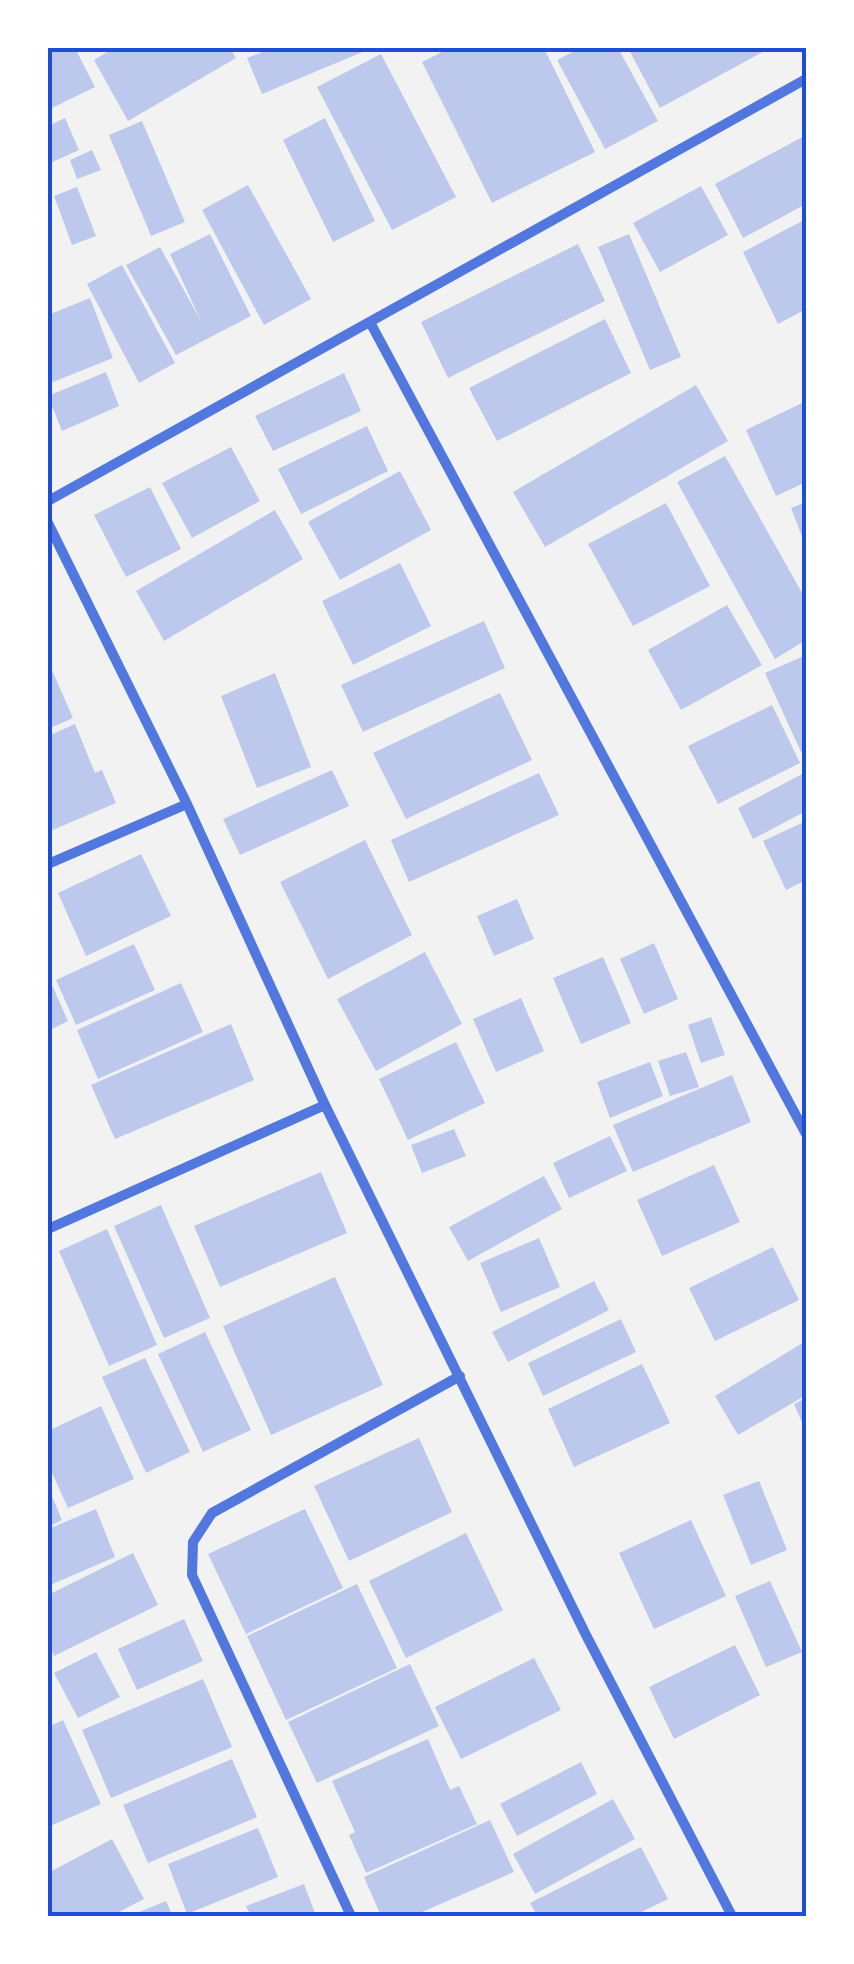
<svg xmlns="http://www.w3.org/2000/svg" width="854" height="1964" viewBox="0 0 854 1964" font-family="Overpass,sans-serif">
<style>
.building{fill:#bdc9ec}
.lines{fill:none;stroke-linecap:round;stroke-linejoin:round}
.minor{stroke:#5277de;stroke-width:10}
.neatline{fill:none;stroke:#1d4ed8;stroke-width:4}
</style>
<rect width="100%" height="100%" fill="#f2f2f2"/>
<path class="building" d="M48,48H75L95,87L48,110Z
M114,48H230L236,58L128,121L94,60Z
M272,48H372L262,94L247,58Z
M450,48H544L595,152L492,203L422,62Z
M580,48H618L658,121L605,149L557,60Z
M628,48H770L660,108Z
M381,54L456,197L392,230L317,87Z
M65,118L79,150L48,164V126Z
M325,118L375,221L333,242L283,140Z
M142,121L185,222L151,236L109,135Z
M806,135V204L743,238L715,184Z
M92,150L101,170L77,179L70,160Z
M248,185L311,299L264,325L202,210Z
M701,186L728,235L660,272L633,223Z
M77,187L96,236L72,245L54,196Z
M806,219V309L778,324L743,252Z
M210,234L251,316L176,355L126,265L160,247L201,321L170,254Z
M629,234L681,357L650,370L598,247Z
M578,244L605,301L448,378L421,322Z
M122,265L175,363L139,383L87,284Z
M90,298L113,358L48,384V315Z
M605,319L631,373L497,441L469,388Z
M106,372L119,406L62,431L48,396Z
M344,373L361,411L273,451L255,416Z
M696,385L728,441L545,547L513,492Z
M804,402L806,482L776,496L746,430Z
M367,426L388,471L301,514L278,469Z
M231,447L260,501L192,538L162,483Z
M725,456L806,600V640L775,659L677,482Z
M400,471L431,530L340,580L308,522Z
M150,487L181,549L126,577L94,515Z
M806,502V547L791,508Z
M666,503L710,586L633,626L588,544Z
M275,510L303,559L164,641L136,591Z
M400,563L431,626L353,665L322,601Z
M727,605L762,665L681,710L648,650Z
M484,621L505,668L363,732L341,685Z
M806,655V749L801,752L765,673Z
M48,661L73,718L48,729Z
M275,673L311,767L257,788L221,696Z
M500,693L532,760L406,819L373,753Z
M772,705L800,763L718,804L688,746Z
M75,724L95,773L102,770L116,803L48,832V736Z
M332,770L349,806L240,855L223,819Z
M806,772V811L753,839L738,808Z
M539,773L559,815L409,882L391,840Z
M806,821V880L786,890L763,841Z
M365,840L412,935L328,979L280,882Z
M141,854L171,916L86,956L58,893Z
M517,899L534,939L494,956L477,916Z
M654,943L678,999L644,1014L620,959Z
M134,944L155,990L76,1025L56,980Z
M425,952L462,1024L376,1071L337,999Z
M603,957L631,1023L581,1044L553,978Z
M48,976L68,1021L48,1031Z
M181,983L203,1032L98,1079L77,1030Z
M521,998L544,1051L496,1072L473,1019Z
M711,1017L725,1055L701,1063L688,1025Z
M231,1024L254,1080L115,1139L91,1085Z
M456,1042L485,1103L408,1140L379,1079Z
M686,1052L699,1087L670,1096L658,1061Z
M650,1062L663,1096L610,1118L597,1082Z
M732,1075L751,1122L633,1172L613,1125Z
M454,1129L466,1156L422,1173L411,1145Z
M610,1136L627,1171L569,1198L553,1163Z
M714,1165L740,1222L662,1256L637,1200Z
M321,1172L347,1233L220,1287L194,1226Z
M544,1176L562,1209L468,1261L449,1227Z
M161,1205L210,1318L164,1338L114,1226Z
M107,1229L157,1345L109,1366L59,1251Z
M539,1238L560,1287L501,1312L480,1263Z
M773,1247L799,1300L715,1341L689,1288Z
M335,1277L383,1385L271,1435L223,1326Z
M594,1281L609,1310L508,1362L492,1332Z
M621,1319L636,1352L543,1396L528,1363Z
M205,1332L251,1430L203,1452L158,1354Z
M806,1341V1395L738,1435L715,1396Z
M145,1358L190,1452L146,1473L102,1377Z
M642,1364L670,1423L574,1467L548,1409Z
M806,1398V1432L794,1404Z
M101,1406L134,1479L68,1508L48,1464V1431Z
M419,1438L452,1512L349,1561L314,1486Z
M759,1481L787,1550L751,1565L723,1495Z
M48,1487L62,1520L48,1527Z
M96,1509L115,1557L48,1586V1529Z
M305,1509L343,1588L246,1634L208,1554Z
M691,1520L726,1596L654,1629L619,1553Z
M466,1533L503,1610L406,1658L369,1581Z
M133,1553L158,1605L54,1656L48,1643V1595Z
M770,1581L802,1652L766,1667L735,1596Z
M357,1584L397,1668L286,1720L247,1636Z
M184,1619L203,1661L137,1690L118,1649Z
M735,1645L760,1695L674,1739L649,1687Z
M96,1652L120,1697L78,1718L54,1673Z
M534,1658L561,1710L461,1759L435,1707Z
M410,1664L439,1726L317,1783L288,1722Z
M203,1679L232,1747L111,1798L82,1730Z
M63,1720L101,1804L48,1827V1727Z
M428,1739L450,1790L459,1786L477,1824L366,1873L349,1835L355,1832L332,1781Z
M232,1759L257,1817L148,1863L123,1805Z
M581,1762L597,1794L517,1836L500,1804Z
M613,1799L635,1839L535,1894L513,1854Z
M490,1820L514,1872L413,1916H381L364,1877Z
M258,1828L278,1877L187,1914L168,1864Z
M112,1839L144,1899L111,1916H48V1873Z
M641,1847L668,1899L633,1916H537L530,1903Z
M304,1884L316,1916H251L246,1906Z
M166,1901L173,1916H130Z"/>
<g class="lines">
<path class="minor" d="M371,324L806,1134
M48,501L806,79
M48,523L187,804L325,1105L586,1635L732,1916
M48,864L187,804
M48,1229L325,1105
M351,1916L192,1575L193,1542L212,1513L460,1376"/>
</g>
<rect width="854" height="1964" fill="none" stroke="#ffffff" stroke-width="100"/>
<rect x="50" y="50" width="754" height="1864" class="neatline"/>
</svg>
